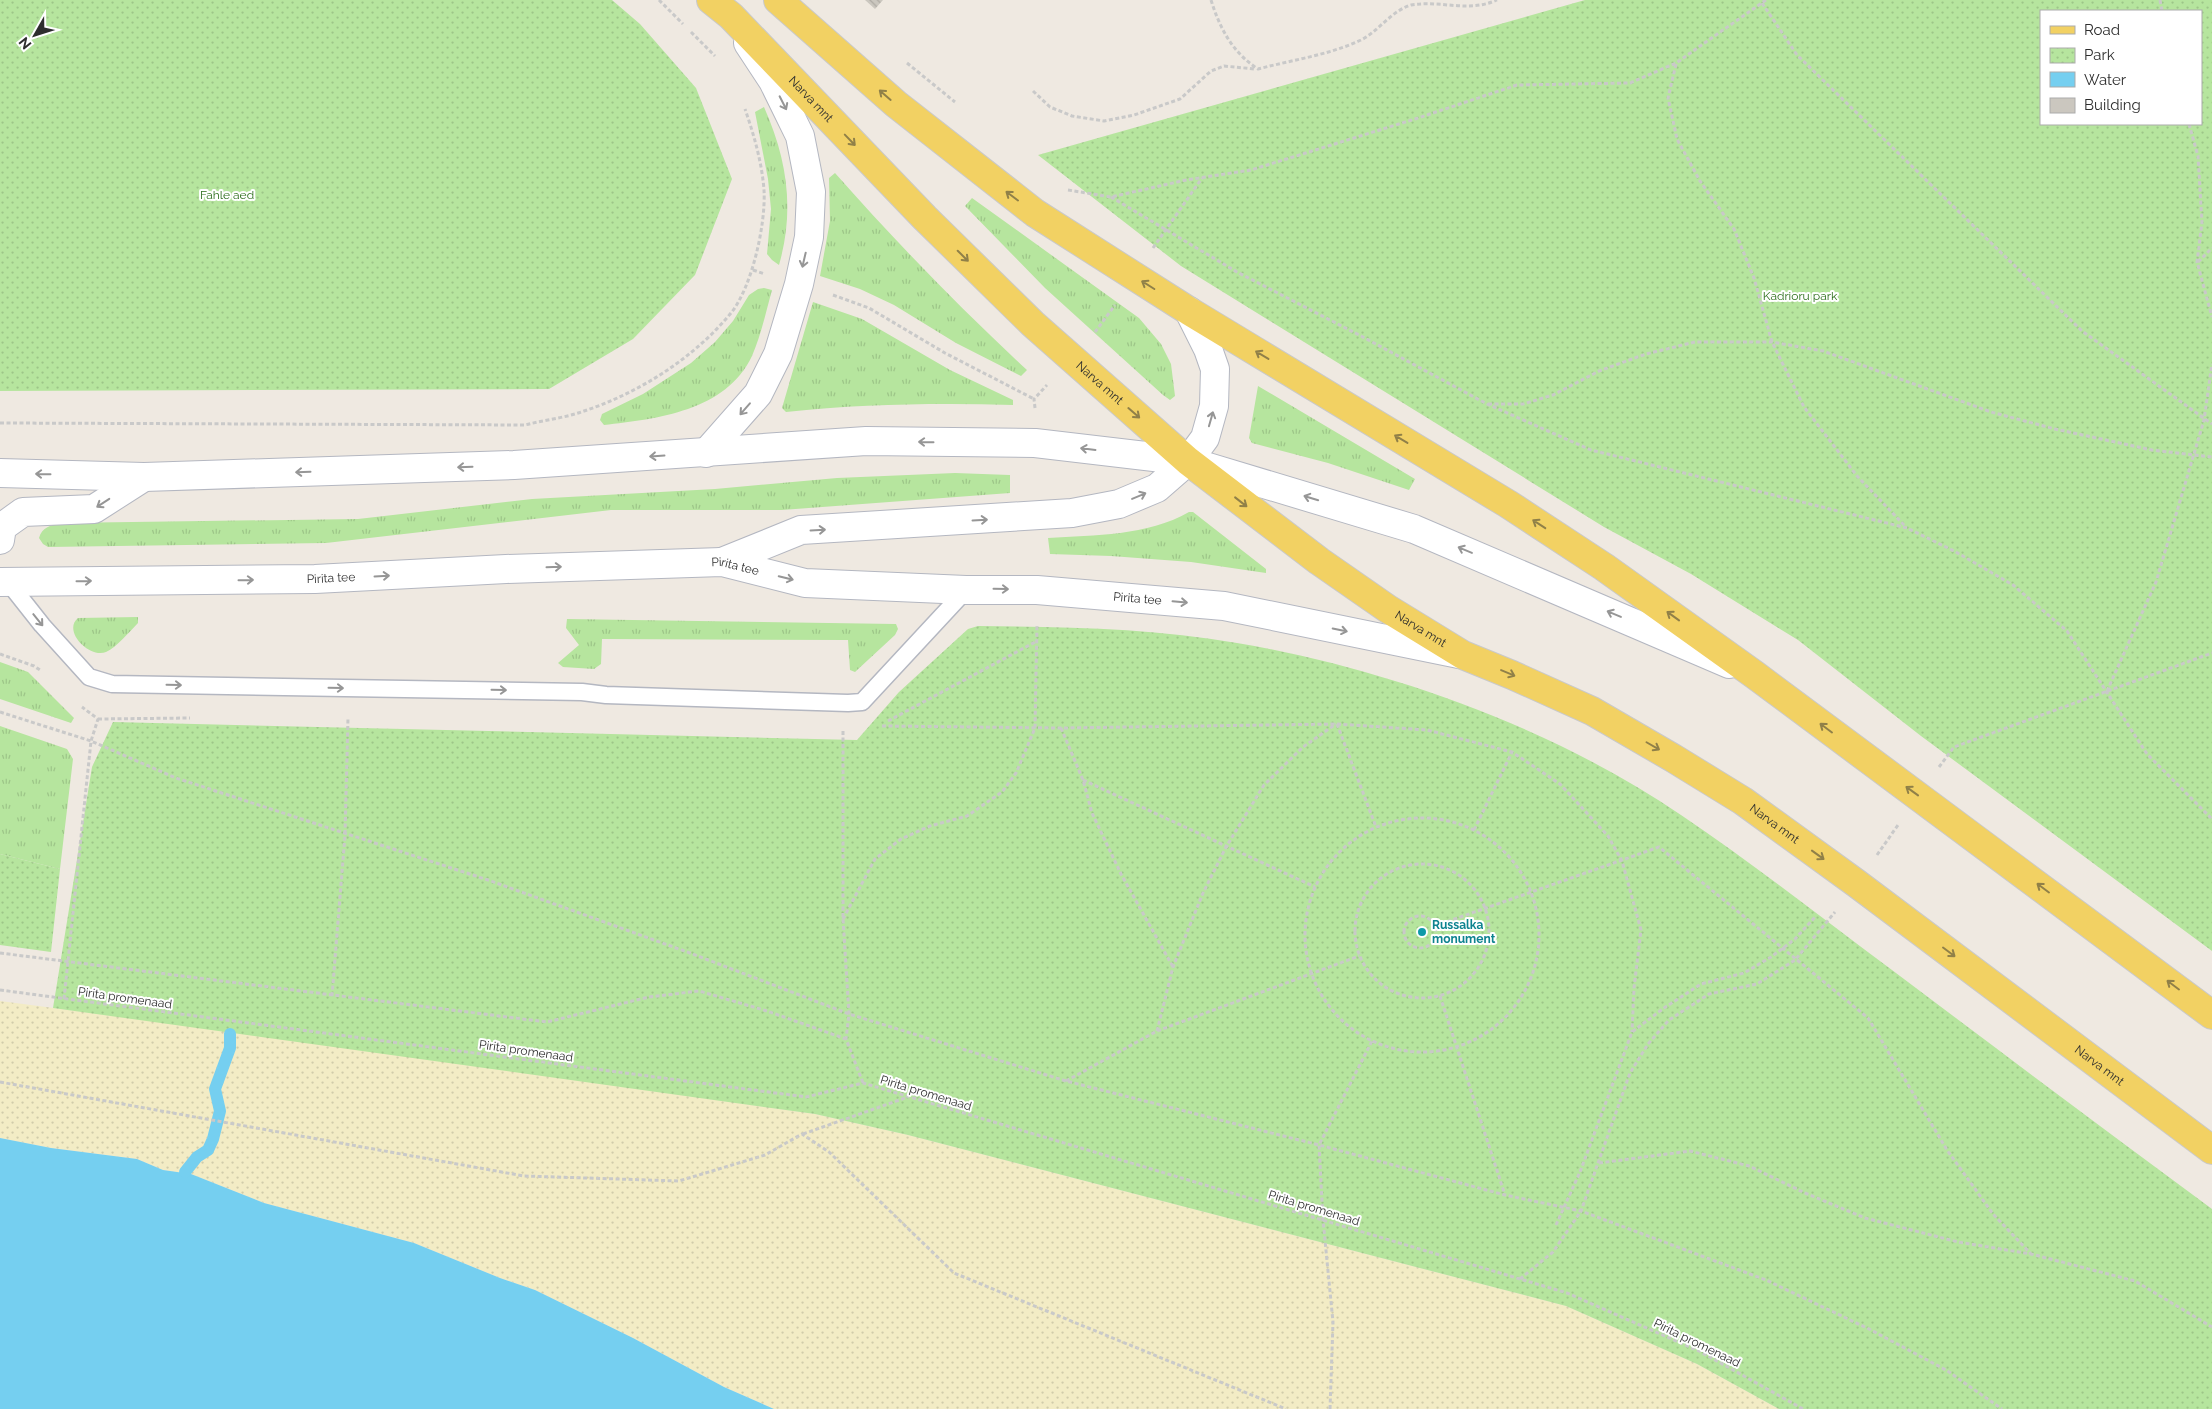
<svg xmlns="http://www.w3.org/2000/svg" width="2212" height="1409" viewBox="0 0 2212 1409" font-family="Raleway,sans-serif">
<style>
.grass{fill:url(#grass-tufts)}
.sand{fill:url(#sand-dots)}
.park{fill:url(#park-dots);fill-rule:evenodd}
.water{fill:#75cff0}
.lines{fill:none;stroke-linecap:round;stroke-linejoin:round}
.stream{stroke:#75cff0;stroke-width:12}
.building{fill:url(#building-back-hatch)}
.service-casing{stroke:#b4b7c1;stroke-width:19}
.secondary-casing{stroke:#b4b7c1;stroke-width:30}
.primary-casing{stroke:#c9c9c9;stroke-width:30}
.path{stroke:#c9c9c9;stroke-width:3;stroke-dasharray:4 2.5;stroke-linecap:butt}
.service{stroke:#fff;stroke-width:16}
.secondary{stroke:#fff;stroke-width:28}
.primary{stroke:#f2d163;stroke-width:28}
.oneway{stroke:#908048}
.oneway2{stroke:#969696}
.culture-dot{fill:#0f9aa8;stroke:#fff;stroke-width:2}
.labels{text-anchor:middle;stroke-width:4;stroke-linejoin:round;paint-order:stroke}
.street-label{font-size:12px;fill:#2e2e2e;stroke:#fff}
.park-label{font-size:12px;fill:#2c6e1b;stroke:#fff}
.culture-label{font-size:12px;font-weight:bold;fill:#0d838f;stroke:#fff;text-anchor:start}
</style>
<defs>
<pattern id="grass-tufts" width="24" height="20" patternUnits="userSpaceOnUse" patternTransform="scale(1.25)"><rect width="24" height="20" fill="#b6e59e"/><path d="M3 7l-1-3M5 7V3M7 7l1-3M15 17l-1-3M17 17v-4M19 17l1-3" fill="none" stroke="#9dc588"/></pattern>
<pattern id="sand-dots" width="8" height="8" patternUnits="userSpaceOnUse" patternTransform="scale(1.25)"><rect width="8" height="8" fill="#f3ecc5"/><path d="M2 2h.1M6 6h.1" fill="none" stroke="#d1cbaa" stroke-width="1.8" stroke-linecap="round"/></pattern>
<pattern id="park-dots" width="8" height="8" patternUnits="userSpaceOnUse" patternTransform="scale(1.25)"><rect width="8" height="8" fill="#b6e59e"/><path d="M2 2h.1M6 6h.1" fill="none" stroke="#9dc588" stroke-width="1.8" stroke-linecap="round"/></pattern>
<pattern id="building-back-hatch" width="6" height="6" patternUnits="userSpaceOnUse" patternTransform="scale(1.25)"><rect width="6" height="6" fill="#cbc7bf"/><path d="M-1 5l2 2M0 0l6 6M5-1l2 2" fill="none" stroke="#afaba4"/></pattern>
</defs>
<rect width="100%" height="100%" fill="#efe9e1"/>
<path class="grass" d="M764,107C787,159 795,209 779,265L772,260L767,254L771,209L768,179L755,112Z
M835,173C896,242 960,308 1027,370L1021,376L956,343L894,305L860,289L820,276L830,221L829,178Z
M972,198L1139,318L1161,344L1171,364L1175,396L1170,400L1163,395L1045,288L965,206Z
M764,288L772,290C766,312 761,335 752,356C726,411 657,419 604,425L600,420L602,414L643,394L691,363L715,342L733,321L749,295L758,289Z
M813,302L862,319L950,370L1013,400V405C937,403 862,404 786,412L782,408Z
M1258,386L1415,479L1409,490L1328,463L1252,443L1249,438Z
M955,473L1010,475V493L782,510H611L326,543L48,547L43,544L39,538C42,527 51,525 61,523L358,519L532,499L715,489L837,478Z
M1189,512H1193L1266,569V573L1191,562L1111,556L1050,554L1048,538C1095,535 1147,536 1189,512Z
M138,617V623C129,632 117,647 106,652C90,659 62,631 78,618Z
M567,619L896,624L898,629L895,635L855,672L850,670L848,640L602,639L601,664L594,669L563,667L558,663L579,645L566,628Z
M0,662L28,672L74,718L71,723L0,699Z
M0,726L67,749L73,759L60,869L0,854Z"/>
<path class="sand" d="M0,1001L230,1031L815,1114L908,1135L1566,1306L1697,1364L1779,1409H774L724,1387L633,1338L535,1290L500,1278L414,1243L264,1203L191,1174L163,1170L137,1159L51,1148L0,1138Z"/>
<path class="park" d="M0,0H612L640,24L696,88L732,179L695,275L633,339L549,389L0,391Z
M1585,0H2212V951L1921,736L1798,640L1691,574L1604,527L1181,266L1038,155ZM2041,11H2201V124H2041Z
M978,626C1064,627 1152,628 1237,643C1290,652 1343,665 1395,681C1493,711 1596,757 1681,815C1755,865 1825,920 1896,973C2001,1052 2106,1131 2212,1209V1409H1779L1697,1364L1566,1306L908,1135L815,1114L53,1008L92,767L113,722L857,740L899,692L968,629Z
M0,854L60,869L51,952L0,945Z"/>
<path class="water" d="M0,1138L51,1148L137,1159L163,1170L191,1174L264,1203L414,1243L500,1278L535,1290L633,1338L724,1387L774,1409H0Z"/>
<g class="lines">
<path class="stream" d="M185,1172L197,1157L208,1150L213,1139L220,1111L215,1089L230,1048V1034"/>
</g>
<path class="building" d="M865,0H883L875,9Z"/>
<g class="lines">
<defs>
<path id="service" d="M8,582L42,625L89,677L112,684L582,692L606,695L848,703L862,702L966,590"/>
<g id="secondary">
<path d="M706,453L758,394L778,354L799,284L809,237L811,192L800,136L773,81L748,43"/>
<path d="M0,473L144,477L514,465L866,441L1035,443L1188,461L1414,529L1729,664"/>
<path d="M0,540L2,527L23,512L94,509L144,477"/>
<path d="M722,562L801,530L1072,513L1119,504L1157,488L1188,461L1205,438L1214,406L1215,369L1208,349L1189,311"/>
<path id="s1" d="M0,582L315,579L506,569L722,562L805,583L966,590H1037L1224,606L1459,654"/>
</g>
<g id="primary">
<path id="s2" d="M711,0L731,16L925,218L1033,324L1188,461L1319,561L1388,609L1463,655L1512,675L1592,711L1673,758L1743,801L1856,883L2212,1150"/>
<path d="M778,0L896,104L1035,213L1189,311L1508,504L1604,567L1755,675L2212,1015"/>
</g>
</defs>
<use href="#service" class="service-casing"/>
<use href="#secondary" class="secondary-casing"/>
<use href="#primary" class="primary-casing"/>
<path class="path" d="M659,0L683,24
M1211,0C1220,29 1233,53 1258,69C1292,60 1329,55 1361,40C1379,31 1391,11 1411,5C1442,0 1468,13 1497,0
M2160,0L2162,11
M1762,3L1797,55L2082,331L2212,424
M691,32L715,56
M907,63L955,102
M1676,64L1668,98L1677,139L1700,181L1734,229L1754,278L1772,342L1804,407L1857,476L1906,527
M1033,91L1050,107L1072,116L1104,121L1134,115L1180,99L1211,71L1224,66L1255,69
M2189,124L2198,156L2202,223L2197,262L2212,317
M1068,190L1111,197L1186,180L1251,170L1415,119L1517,85L1630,83L1676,63L1766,0
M1111,197L1237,272L1361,336L1487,404L1591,450L1907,528L1954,551L2013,585L2067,631L2147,754L2212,819
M1153,248L1202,178
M2198,262L2212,248
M753,270L765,274
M833,295L869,308L945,353L1034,399
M1095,332L1115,305
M1488,404H1523L1553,395L1599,371L1646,354L1695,342H1772L1823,351L1991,412L2055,429L2152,450L2212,457
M1035,408L1034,399L1047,385
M0,423L525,425C544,420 565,418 584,411C639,393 694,358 731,313C752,287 766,224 764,190C762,163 754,135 745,109
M0,654L34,666L40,670
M2107,691L2156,582L2204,420L2212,364
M0,712L91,741L176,778L488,880L690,953L849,1014L1066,1081L1319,1145L1505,1195L1581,1211L1766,1280L1869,1329L1946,1370L2002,1409
M98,719L190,718
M888,721L1037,641
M1337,724L1376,827
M882,726L1061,728L1337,724L1427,730L1512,752L1560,784L1608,836L1622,861L1641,930L1634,988L1632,1032
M1061,728L1083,780L1092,813L1121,874L1173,967
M843,731V919L849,1014L846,1039L863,1083
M1939,767L1954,747L2212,653
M1083,780L1315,887
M1305 935a117 117 0 1 1 234 0a117 117 0 1 1-234 0Z
M1474,830L1512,752
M1877,855L1898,825
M1355 931a67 67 0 1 1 134 0a67 67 0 1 1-134 0Z
M1404 932a16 16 0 1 1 32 0a16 16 0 1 1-32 0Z
M843,919L875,859L901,839L930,826L967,816L1002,792L1016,773L1035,728L1037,624
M1435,926L1659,847L1868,1018L1947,1150L1993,1214L2031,1254
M0,953L547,1022L649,997L699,991L767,1011L846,1039
M0,990L806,1097L863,1083L1567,1293L1699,1351L1803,1409
M332,996L345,835L348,718
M1440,996L1505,1195
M64,999L91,741L98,719L82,707
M1157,1031L1173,967L1203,893L1226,847L1264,785L1303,747L1336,724
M1066,1081L1157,1031L1359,956
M0,1082L524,1176L679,1181L765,1155L802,1134L829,1152L954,1273L1286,1409
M803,1134L908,1097
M1599,1163L1690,1151L1749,1166L1805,1193L1865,1218L1958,1242L2031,1254L2135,1281L2212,1327
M1556,1225L1580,1172L1632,1032L1664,1008L1701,984L1744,973L1771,957L1795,939L1816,916
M1520,1279L1553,1252L1581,1211L1630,1073L1648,1044L1669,1020L1709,994L1757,984L1795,960L1835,912
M1330,1409L1333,1322L1323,1220L1319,1145L1372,1041"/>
<use href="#service" class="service"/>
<use href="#secondary" class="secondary"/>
<use href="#primary" class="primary"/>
</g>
<defs><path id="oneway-shaft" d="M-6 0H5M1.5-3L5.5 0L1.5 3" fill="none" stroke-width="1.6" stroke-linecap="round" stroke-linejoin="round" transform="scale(1.25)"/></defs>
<g class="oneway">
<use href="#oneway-shaft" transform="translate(885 95) rotate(-139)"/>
<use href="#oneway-shaft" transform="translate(850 140) rotate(46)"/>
<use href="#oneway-shaft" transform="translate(1012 196) rotate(-143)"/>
<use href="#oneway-shaft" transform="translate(963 256) rotate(45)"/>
<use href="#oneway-shaft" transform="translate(1148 285) rotate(-148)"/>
<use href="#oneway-shaft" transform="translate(1262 355) rotate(-149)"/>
<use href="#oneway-shaft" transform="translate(1134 413) rotate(41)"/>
<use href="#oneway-shaft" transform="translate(1401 439) rotate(-149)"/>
<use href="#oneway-shaft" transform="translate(1241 502) rotate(38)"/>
<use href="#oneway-shaft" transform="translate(1539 524) rotate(-147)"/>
<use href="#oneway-shaft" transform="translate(1673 616) rotate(-144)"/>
<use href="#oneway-shaft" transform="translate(1508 673) rotate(23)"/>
<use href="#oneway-shaft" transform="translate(1826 728) rotate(-143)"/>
<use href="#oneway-shaft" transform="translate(1653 746) rotate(30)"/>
<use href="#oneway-shaft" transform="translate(1912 791) rotate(-144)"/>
<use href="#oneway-shaft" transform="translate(1818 855) rotate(36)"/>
<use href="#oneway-shaft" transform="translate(2043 888) rotate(-143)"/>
<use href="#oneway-shaft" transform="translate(1949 952) rotate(37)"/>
<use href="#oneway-shaft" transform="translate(2173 985) rotate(-143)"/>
</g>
<g class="oneway2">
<use href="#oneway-shaft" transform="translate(783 103) rotate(63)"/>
<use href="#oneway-shaft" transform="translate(804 260) rotate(103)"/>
<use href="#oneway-shaft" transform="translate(745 409) rotate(131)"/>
<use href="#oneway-shaft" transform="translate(1211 419) rotate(-74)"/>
<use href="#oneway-shaft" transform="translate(926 442) rotate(-179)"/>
<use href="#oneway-shaft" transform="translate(1088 449) rotate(-173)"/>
<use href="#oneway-shaft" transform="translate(657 456) rotate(176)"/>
<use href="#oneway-shaft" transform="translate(465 467) rotate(178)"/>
<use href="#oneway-shaft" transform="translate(303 472) rotate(178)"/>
<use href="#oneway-shaft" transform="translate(43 474) rotate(-179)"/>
<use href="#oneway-shaft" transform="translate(1139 496) rotate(-23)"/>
<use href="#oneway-shaft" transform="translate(1311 498) rotate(-163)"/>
<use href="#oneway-shaft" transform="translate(103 503) rotate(147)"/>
<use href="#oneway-shaft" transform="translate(980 520) rotate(-3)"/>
<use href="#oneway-shaft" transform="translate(818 530) rotate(-3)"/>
<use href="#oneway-shaft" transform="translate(1465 550) rotate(-157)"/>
<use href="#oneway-shaft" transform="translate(554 567) rotate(-2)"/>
<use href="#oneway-shaft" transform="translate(382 576) rotate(-3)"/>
<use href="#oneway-shaft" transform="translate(786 578) rotate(14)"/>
<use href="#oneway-shaft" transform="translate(246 580) rotate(-1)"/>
<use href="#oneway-shaft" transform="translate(84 581) rotate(-1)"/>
<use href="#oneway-shaft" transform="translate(1001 589) rotate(1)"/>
<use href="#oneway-shaft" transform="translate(1180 602) rotate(5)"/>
<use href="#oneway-shaft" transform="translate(1614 614) rotate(-157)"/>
<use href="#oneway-shaft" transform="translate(38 620) rotate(51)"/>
<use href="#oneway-shaft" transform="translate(1340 630) rotate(12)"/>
<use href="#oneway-shaft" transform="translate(174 685) rotate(1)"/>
<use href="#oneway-shaft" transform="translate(336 688) rotate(1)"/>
<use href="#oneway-shaft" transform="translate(499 690) rotate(1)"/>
</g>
<circle class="culture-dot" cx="1422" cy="932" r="5"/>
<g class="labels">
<g class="street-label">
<text dy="4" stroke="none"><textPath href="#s2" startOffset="141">Narva mnt</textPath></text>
<text dy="4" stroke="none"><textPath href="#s2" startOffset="546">Narva mnt</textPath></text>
<text dy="4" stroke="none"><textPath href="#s1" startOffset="736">Pirita tee</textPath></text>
<text dy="4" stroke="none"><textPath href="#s1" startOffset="331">Pirita tee</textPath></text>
<text dy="4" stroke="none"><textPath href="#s1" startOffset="1141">Pirita tee</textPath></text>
<text dy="4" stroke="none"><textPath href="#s2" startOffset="951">Narva mnt</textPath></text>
<text dy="4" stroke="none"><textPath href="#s2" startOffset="1356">Narva mnt</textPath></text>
<text transform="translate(125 998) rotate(8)" y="4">Pirita promenaad</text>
<text transform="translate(526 1051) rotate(8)" y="4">Pirita promenaad</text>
<text dy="4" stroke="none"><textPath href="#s2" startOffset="1761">Narva mnt</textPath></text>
<text transform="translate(926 1093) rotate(17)" y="4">Pirita promenaad</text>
<text transform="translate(1314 1208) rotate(17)" y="4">Pirita promenaad</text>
<text transform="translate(1697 1343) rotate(26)" y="4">Pirita promenaad</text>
</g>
<g class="park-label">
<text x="227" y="199">Fahle aed</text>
<text x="1800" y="300">Kadrioru park</text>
</g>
<g class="culture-label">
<text x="1432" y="929">Russalka<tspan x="1432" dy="14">monument</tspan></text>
</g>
</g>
<rect x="2040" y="10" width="162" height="115" fill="#ffffff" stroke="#ababab"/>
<rect x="2050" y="26" width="25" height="8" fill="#f2d163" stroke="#ababab"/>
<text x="2084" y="35" font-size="15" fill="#2e2e2e">Road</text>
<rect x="2050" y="48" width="25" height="15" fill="url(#park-dots)" stroke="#ababab"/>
<text x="2084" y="60" font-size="15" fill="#2e2e2e">Park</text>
<rect x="2050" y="72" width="25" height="15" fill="#75cff0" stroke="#ababab"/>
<text x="2084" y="85" font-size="15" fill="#2e2e2e">Water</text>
<rect x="2050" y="98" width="25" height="15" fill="#cbc7bf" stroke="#ababab"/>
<text x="2084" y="110" font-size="15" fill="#2e2e2e">Building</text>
<g transform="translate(35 35) rotate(231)" stroke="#ffffff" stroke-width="4" paint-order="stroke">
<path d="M0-4L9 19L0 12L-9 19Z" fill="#2e2e2e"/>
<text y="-8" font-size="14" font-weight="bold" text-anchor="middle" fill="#2e2e2e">N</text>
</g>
</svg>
